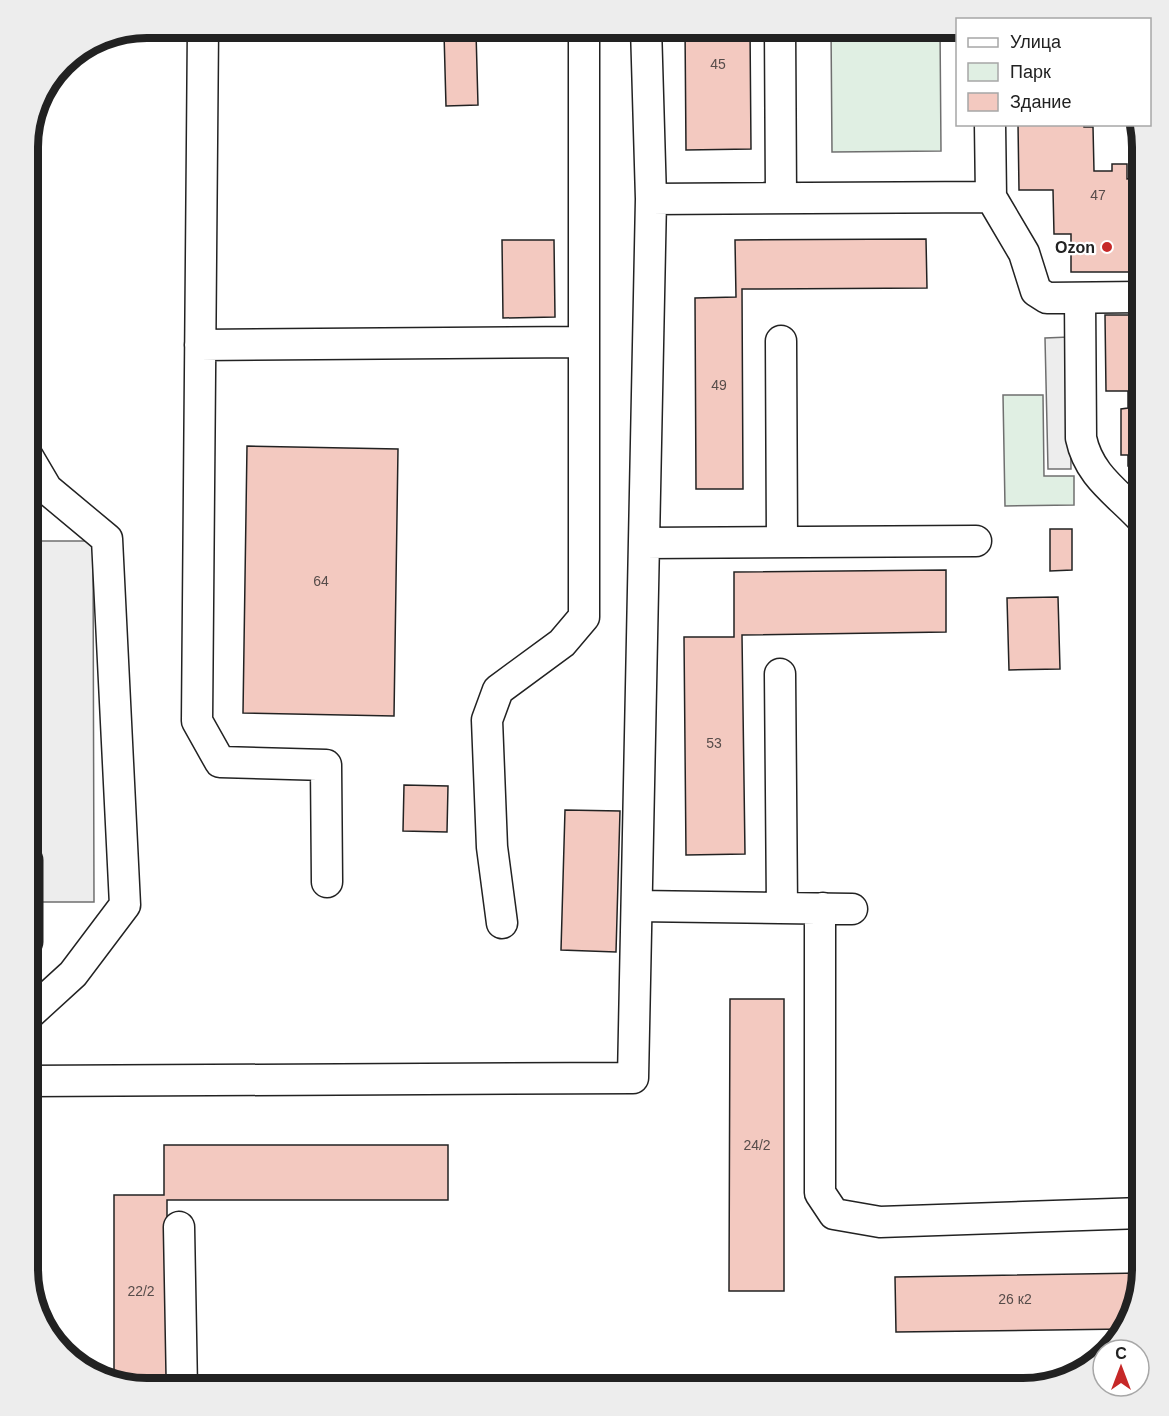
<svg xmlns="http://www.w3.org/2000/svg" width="1169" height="1416" viewBox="0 0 1169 1416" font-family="Helvetica,sans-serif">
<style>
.green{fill:#e0efe3;stroke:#6f6f6f;stroke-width:1.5}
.parking{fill:#ededed;stroke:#6f6f6f;stroke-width:1.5}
.building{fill:#f3c9c0;stroke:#222;stroke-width:1.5}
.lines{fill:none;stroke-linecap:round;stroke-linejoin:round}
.minor-casing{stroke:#222;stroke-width:33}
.minor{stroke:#fff;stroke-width:30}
.poi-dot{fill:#c62828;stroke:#fff;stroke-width:2}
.labels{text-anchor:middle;stroke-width:4.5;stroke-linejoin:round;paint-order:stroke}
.number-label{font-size:14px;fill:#564c4a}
.poi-label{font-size:16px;font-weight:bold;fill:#222;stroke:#fff;text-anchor:end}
.rim{fill:none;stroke:#222;stroke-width:8}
</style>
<rect width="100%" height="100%" fill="#fff"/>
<path class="green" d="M831,27H940L941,151L832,152Z
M1003,395H1043L1044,476H1074V505L1005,506Z"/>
<path class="parking" d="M1069,337L1071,469H1048L1045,338Z
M27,541H93L94,902H27Z"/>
<path class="building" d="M685,27H750L751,149L686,150Z
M476,32L478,105L446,106L444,33Z
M1018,124H1084V127H1093L1094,171H1112V164H1127V179L1142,178L1139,234H1134V272H1071V234H1054L1053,190H1019Z
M926,239L927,288L742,289L743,489H696L695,298L736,297L735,240Z
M502,240H554L555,317L503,318Z
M1105,315H1142V466H1128V455H1121V409L1128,408V391H1106Z
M247,446L398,449L394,716L243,713Z
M1050,529H1072V570L1050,571Z
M946,570V632L742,635L745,854L686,855L684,637H734V572Z
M1058,597L1060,669L1009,670L1007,598Z
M404,785L448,786L447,832L403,831Z
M565,810L620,811L616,952L561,950Z
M730,999H784V1291H729Z
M164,1145H448V1200H167V1387H137L114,1381V1195H164Z
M1141,1273L1129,1322L1124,1329L896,1332L895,1277Z"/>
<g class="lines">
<defs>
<path id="minor" d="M203,27L197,721L220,762L326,765L327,882
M780,27L781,198
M990,124L991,197L1024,253L1036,291L1047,298L1142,297
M651,199L991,197
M1080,298L1081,438C1089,476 1117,492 1142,519
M781,341L782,542
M200,345L584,342
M644,543L976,541
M780,674L782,907
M637,906L852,909
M823,908L820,920V1193L834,1214L880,1222L1142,1213
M502,923L492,847L487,720L498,690L562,643L584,617V27
M27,942V860
M27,1016L73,974L125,905L107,539L47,489L27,455
M27,1081L633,1078L651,199L646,27
M179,1227L182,1389"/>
</defs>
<use href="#minor" class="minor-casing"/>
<use href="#minor" class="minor"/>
</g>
<circle class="poi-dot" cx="1107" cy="247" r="6"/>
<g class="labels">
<g class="number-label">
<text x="718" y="69">45</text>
<text x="1098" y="200">47</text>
<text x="719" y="390">49</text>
<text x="321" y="586">64</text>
<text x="714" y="748">53</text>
<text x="757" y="1150">24/2</text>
<text x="141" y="1296">22/2</text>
<text x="1015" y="1304">26 к2</text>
</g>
<g class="poi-label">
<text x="1095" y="253">Ozon</text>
</g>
</g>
<path d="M0 0H1169V1416H0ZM147 38H1023A109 109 0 0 1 1132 147V1269A109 109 0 0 1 1023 1378H147A109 109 0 0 1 38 1269V147A109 109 0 0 1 147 38Z" fill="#ededed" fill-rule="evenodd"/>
<path class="rim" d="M147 38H1023A109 109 0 0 1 1132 147V1269A109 109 0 0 1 1023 1378H147A109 109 0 0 1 38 1269V147A109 109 0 0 1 147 38Z"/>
<rect x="956" y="18" width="195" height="108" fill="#ffffff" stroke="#a7a7a7" stroke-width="1.5"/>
<rect x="968" y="38" width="30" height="9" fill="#ffffff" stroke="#a7a7a7" stroke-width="1.5"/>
<text x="1010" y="48" font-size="18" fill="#222222">Улица</text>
<rect x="968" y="63" width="30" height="18" fill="#e0efe3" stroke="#a7a7a7" stroke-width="1.5"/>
<text x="1010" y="78" font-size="18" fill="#222222">Парк</text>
<rect x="968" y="93" width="30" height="18" fill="#f3c9c0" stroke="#a7a7a7" stroke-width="1.5"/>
<text x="1010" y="108" font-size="18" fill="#222222">Здание</text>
<g transform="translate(1121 1368)"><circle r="28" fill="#ffffff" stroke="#a7a7a7" stroke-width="1.5"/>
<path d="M0-4.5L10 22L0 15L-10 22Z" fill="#c62828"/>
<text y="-9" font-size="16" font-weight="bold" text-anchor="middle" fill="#222222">С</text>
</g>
</svg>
